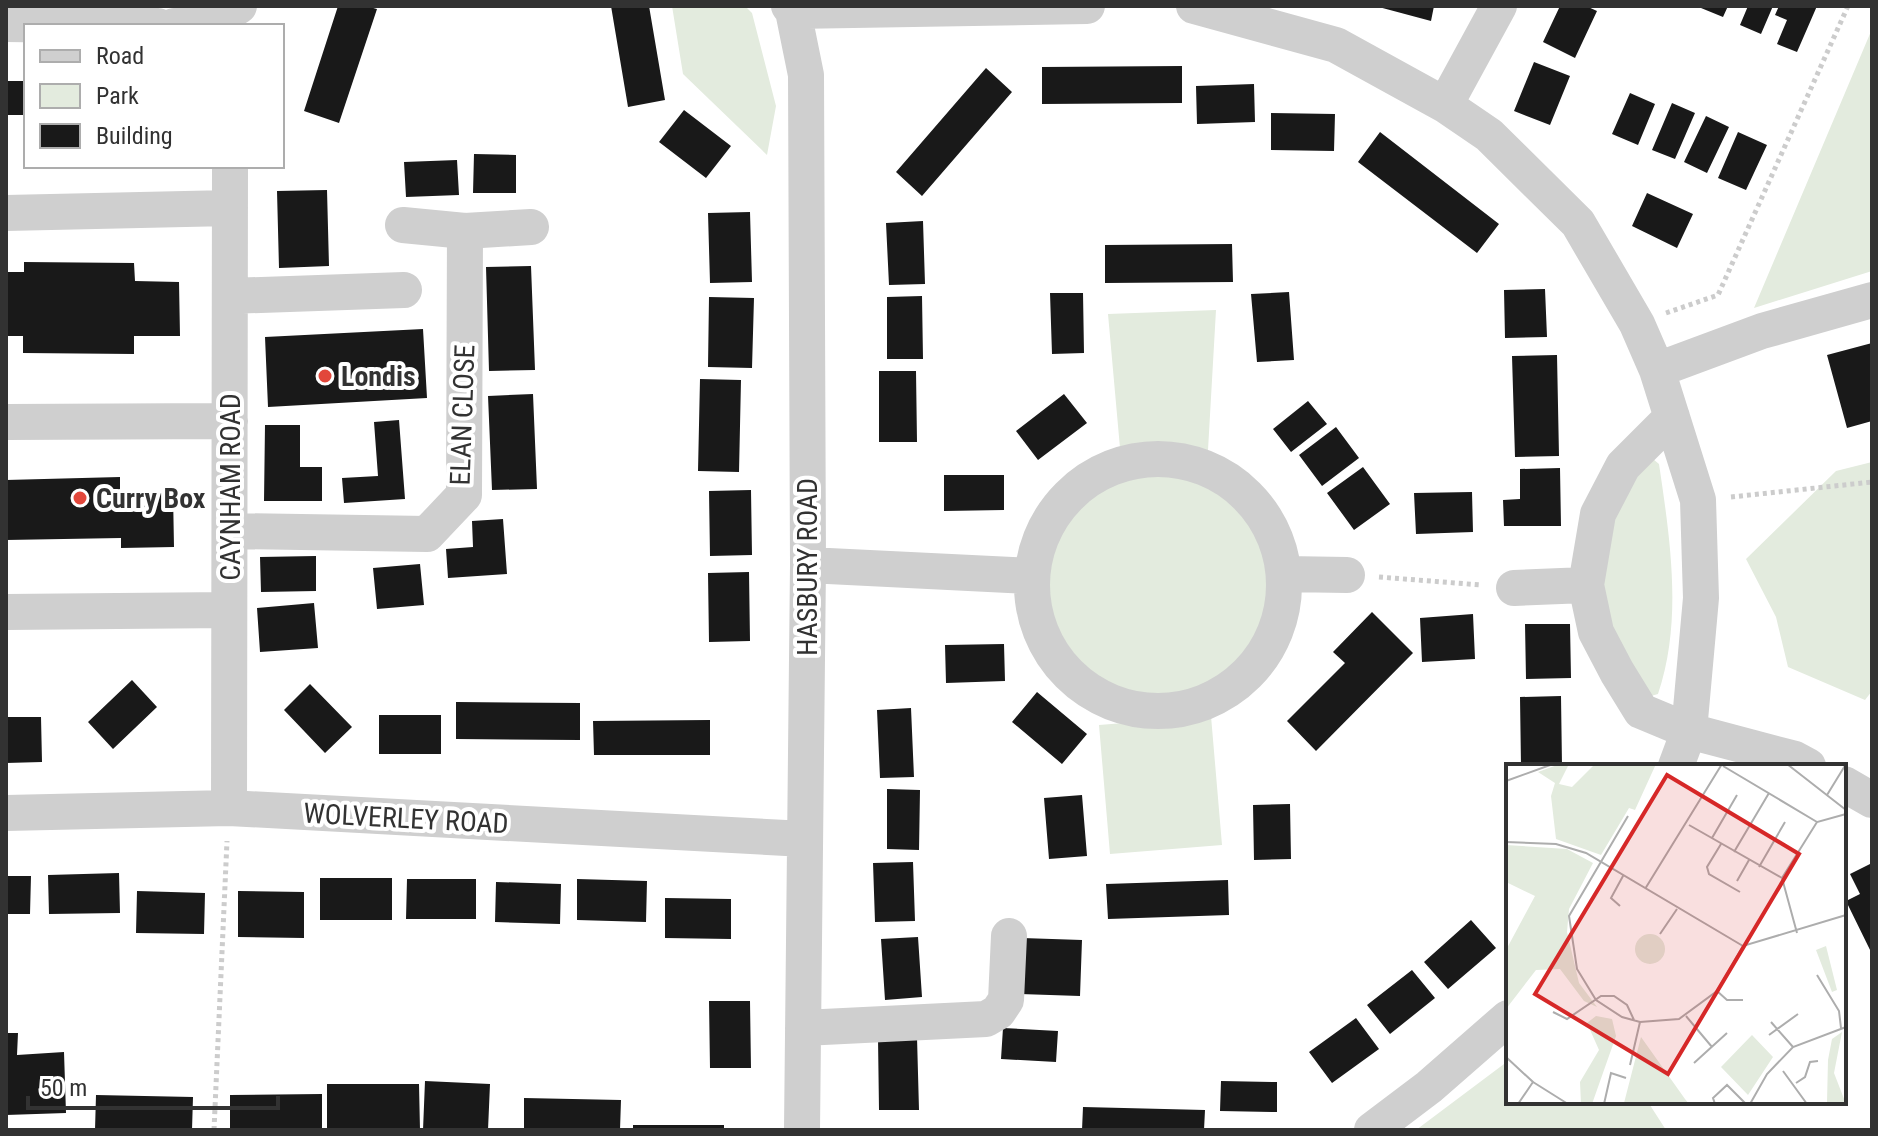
<svg xmlns="http://www.w3.org/2000/svg" width="1878" height="1136" viewBox="0 0 1878 1136" font-family="'Roboto Condensed',sans-serif">
<style>
.green{fill:#e3ebde}
.building{fill:#191919}
.lines{fill:none;stroke-linecap:round;stroke-linejoin:round}
.path{stroke:#ccc;stroke-width:5;stroke-dasharray:4 4;stroke-linecap:butt}
.minor{stroke:#cfcfcf;stroke-width:36}
.poi-dot{fill:#e2473b;stroke:#fff;stroke-width:3}
.labels{text-anchor:middle;stroke-width:8;stroke-linejoin:round;paint-order:stroke}
.poi-label{font-size:28px;font-weight:bold;fill:#323232;stroke:#fff;text-anchor:start}
.street-label{font-size:28px;fill:#323232;stroke:#fff}
.inset-road{fill:none;stroke:#adadad;stroke-width:2}
.view{fill:#d62828;fill-opacity:0.15;stroke:#d62828;stroke-width:4}
.inset-edge{fill:none;stroke:#323232;stroke-width:4}
</style>
<rect width="100%" height="100%" fill="#fff"/>
<path class="green" d="M672,6H745L752,13L776,106L767,155L683,74Z
M1872,29V271L1754,308Z
M1216,310L1208,450L1120,448L1108,314Z
M1653,459L1659,464C1670,539 1683,620 1658,694L1651,696L1645,694L1602,609L1604,532L1644,460Z
M1872,462V691L1865,700L1788,667L1776,617L1746,559L1836,471Z
M1049 584a110 110 0 1 1 220 0a110 110 0 1 1-220 0Z
M1211,716L1222,845L1110,854L1099,725Z
M1508,1061V1102H1648L1666,1130H1416Z"/>
<path class="building" d="M338,6H366L377,9L339,123L304,111Z
M611,6H649L665,100L628,107Z
M1375,6H1434L1431,21Z
M1560,6H1586L1597,11L1575,58L1543,42Z
M1702,6H1728L1723,17L1701,8Z
M1748,6H1773L1761,34L1740,25Z
M1779,6H1817L1797,52L1777,44L1787,20L1775,15Z
M1534,62L1570,76L1550,125L1514,111Z
M1182,66V103L1042,104V67Z
M986,68L1012,92L922,196L896,172Z
M6,81H26V115H6Z
M1254,84L1255,122L1197,124L1196,86Z
M1630,93L1655,104L1638,145L1612,134Z
M1672,103L1695,113L1675,159L1652,150Z
M684,110L731,146L706,178L659,142Z
M1271,113L1335,114L1334,151L1271,150Z
M1706,116L1729,127L1707,173L1684,162Z
M1380,132L1499,224L1477,253L1358,162Z
M1738,132L1767,145L1746,190L1718,178Z
M474,154L516,155V193H473Z
M457,160L459,195L406,197L404,162Z
M327,190L329,266L279,268L277,191Z
M1647,193L1693,214L1677,248L1632,226Z
M750,212L752,282L710,283L708,213Z
M923,221L925,284L889,285L886,223Z
M1232,244L1233,282L1105,283V245Z
M24,262L134,263L135,281L179,282L180,336H134V354L23,353V336H6V272H24Z
M531,266L535,370L489,371L486,267Z
M1545,289L1547,337L1505,338L1504,290Z
M1289,292L1294,360L1257,362L1251,294Z
M1050,293H1083L1084,353L1052,354Z
M922,296L923,359H887V297Z
M709,297L754,298L752,368L708,367Z
M423,329L427,398L268,407L265,337Z
M1872,343V421L1847,428L1827,355Z
M1557,355L1559,456L1515,457L1512,356Z
M879,371H916L917,442H879Z
M700,379L741,380L739,472L698,471Z
M533,394L537,489L492,490L488,396Z
M1064,394L1087,423L1038,460L1016,431Z
M1308,401L1327,424L1291,452L1273,429Z
M399,420L405,499L344,503L342,478L378,476L374,422Z
M265,425H300V467H322V501H264Z
M1336,427L1359,458L1322,486L1299,455Z
M1363,467L1390,504L1354,530L1327,493Z
M1560,468L1561,526H1504L1503,500L1520,499V469Z
M944,475H1004V510L944,511Z
M120,477V494L173,493L174,547L121,548V538L6,540V480Z
M751,490L752,555L710,556L709,491Z
M1472,492L1473,532L1416,534L1414,493Z
M503,519L507,574L448,578L446,549L473,547L472,521Z
M316,556V591L261,592L260,557Z
M420,564L424,605L377,609L373,568Z
M749,572L750,641L709,642L708,573Z
M314,603L318,648L260,652L257,608Z
M1372,612L1413,653L1316,751L1287,721L1345,663L1333,652Z
M1473,614L1475,659L1422,662L1420,618Z
M1525,624H1570L1571,678L1526,679Z
M1004,644L1005,681L946,683L945,645Z
M132,680L157,707L113,749L88,722Z
M310,684L352,727L325,753L284,710Z
M1037,692L1087,734L1062,764L1012,722Z
M1561,696L1562,766H1521L1520,697Z
M456,702L580,703V740L456,739Z
M911,708L914,777L880,778L877,710Z
M379,715H441V754H379Z
M6,717H41L42,762L6,763Z
M710,720V755H594L593,721Z
M887,789L920,790L919,850L887,849Z
M1082,795L1087,856L1049,859L1044,798Z
M1290,804L1291,859L1254,860L1253,805Z
M913,862L915,921L875,922L873,863Z
M1872,863V954L1846,901L1860,894L1850,874Z
M119,873L120,913L49,914L48,875Z
M6,876H31L30,914H6Z
M320,878H392V920H320Z
M407,879H476V919H406Z
M577,879L647,881L646,922L577,920Z
M1228,880L1229,915L1108,919L1106,884Z
M496,882L561,884L560,924L495,922Z
M137,891L205,893L204,934L136,933Z
M238,891L304,892V938L238,937Z
M665,898L731,899V939L665,938Z
M1471,920L1496,948L1448,989L1424,962Z
M918,937L922,997L885,1000L881,939Z
M1022,938L1082,940L1080,996L1020,994Z
M1412,970L1435,998L1390,1034L1367,1005Z
M709,1001H750L751,1068H710Z
M1356,1018L1379,1049L1332,1083L1309,1052Z
M1003,1028L1058,1031L1056,1062L1001,1059Z
M6,1033H18L17,1055L64,1052L66,1113L6,1115Z
M917,1037L919,1110H879L878,1038Z
M425,1081L490,1084L488,1130H423Z
M1221,1081L1277,1082V1112L1220,1111Z
M327,1084H419L420,1130H327Z
M322,1094V1130H230V1095Z
M96,1095L193,1097L192,1130H95Z
M524,1098L621,1100L620,1130H524Z
M1083,1107L1205,1110L1204,1130H1082Z
M633,1125H724V1130H633Z"/>
<g class="lines">
<path class="path" d="M1666,313L1718,295L1848,6
M1731,497L1872,482
M1379,577L1481,585
M214,1130L227,841"/>
<path class="minor" d="M789,6L793,11L806,75L808,565L802,1130
M1194,6L1336,45L1445,105L1489,135L1578,223L1637,324L1657,370L1698,500L1701,598L1689,731L1676,766
M793,11L1087,6
M6,24L158,26
M174,26L214,21L239,6
M1445,105L1499,6
M6,213L230,208
M403,225L465,231L531,227
M230,296L404,290
M1657,370L1762,331L1872,300
M1672,417L1623,466L1598,514L1586,585L1596,632L1617,672L1641,711L1689,731L1795,759L1808,766
M6,422L230,421
M1032 585a126 126 0 1 1 252 0a126 126 0 1 1-252 0Z
M230,531L427,534L464,495L465,231
M808,565L1031,576
M1285,574L1347,575
M1514,588L1586,585
M6,612L229,610
M1844,784L1872,800
M229,808L230,166
M6,813L229,808L805,839
M803,1028L986,1019L998,1012L1006,1000L1009,936
M1372,1130L1429,1087L1508,1018"/>
</g>
<g class="poi-dot">
<circle cx="325" cy="376" r="8"/>
<circle cx="80" cy="498" r="8"/>
</g>
<g class="labels">
<g class="poi-label">
<text x="341" y="386">Londis</text>
<text x="96" y="508">Curry Box</text>
</g>
<g class="street-label">
<text transform="translate(462 415) rotate(-88)" y="10">ELAN CLOSE</text>
<text transform="translate(230 487) rotate(-90)" y="10">CAYNHAM ROAD</text>
<text transform="translate(807 567) rotate(-90)" y="10">HASBURY ROAD</text>
<text transform="translate(406 818) rotate(3)" y="10">WOLVERLEY ROAD</text>
</g>
</g>
<g transform="translate(1506 764)">
<rect width="340" height="340" fill="#fff"/>
<path d="M54,0H63L53,20L66,23L89,0H150L129,46L123,44L95,91L50,75L45,32L49,19L32,8ZM0,81L61,85L87,99L63,145L61,168L73,219L91,243L78,237L54,205L30,206L0,245V186L29,132L0,118ZM129 185a15 15 0 1 1 30 0a15 15 0 1 1-30 0ZM320,182L331,226L326,228L310,186ZM90,252L106,255L110,272L86,340H75L74,318L93,286L81,259ZM336,268L328,309L340,340H326L321,338L322,296L326,275ZM246,271L267,293L242,331L215,303ZM135,273L179,335L183,340L118,339Z" fill="#e3ebde"/>
<path class="inset-road" d="M281,0L340,46M217,2L311,58M0,17L47,0M321,31L340,0M122,52L63,152L71,205L90,236L116,253L134,258L173,255L211,227L237,182M183,61L276,114M206,74L231,31M0,78L50,80L80,89L237,182L340,151M215,80L201,103L203,110L234,128M228,88L263,29M253,103L279,58M276,114L311,58L340,50M276,114L291,169M231,117L243,96M139,125L216,0M114,142L105,134L117,112M154,170L171,145M311,211L333,247L335,264M211,227L221,236H237M47,248L61,255L95,232H108L121,241L128,256M180,252L206,283M265,258L287,283M263,271L292,250M0,293L27,318L12,340M188,299L221,269M124,301L134,258M277,307L301,340M27,318L62,340M290,319L299,313L304,298L312,297M98,340L105,309L120,314M209,340L207,334L221,321L240,340M244,340L261,310L287,283L340,263"/>
<path class="view" d="M161,11L293,90L162,310L29,230Z"/>
<rect width="340" height="340" class="inset-edge"/>
</g>
<rect width="1878" height="1136" fill="none" stroke="#323232" stroke-width="16"/>
<rect x="24" y="24" width="260" height="144" fill="#ffffff" stroke="#adadad" stroke-width="2"/>
<rect x="40" y="50" width="40" height="12" fill="#cfcfcf" stroke="#adadad" stroke-width="2"/>
<text x="96" y="64" font-size="24" fill="#323232">Road</text>
<rect x="40" y="84" width="40" height="24" fill="#e3ebde" stroke="#adadad" stroke-width="2"/>
<text x="96" y="104" font-size="24" fill="#323232">Park</text>
<rect x="40" y="124" width="40" height="24" fill="#191919" stroke="#adadad" stroke-width="2"/>
<text x="96" y="144" font-size="24" fill="#323232">Building</text>
<path d="M28 1096v12h250v-12" fill="none" stroke="#323232" stroke-width="4"/>
<text x="40" y="1096" font-size="24" fill="#323232" stroke="#ffffff" stroke-width="6" paint-order="stroke">50 m</text>
</svg>
